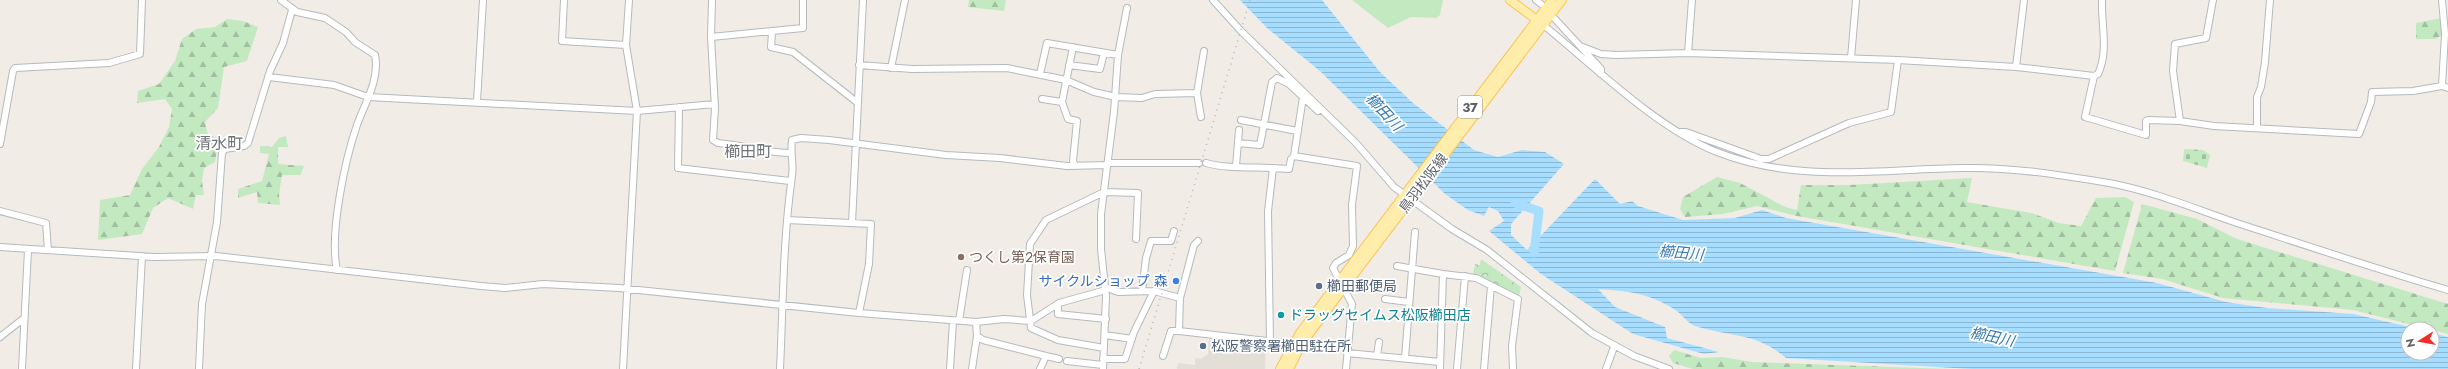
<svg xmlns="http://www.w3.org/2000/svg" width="2448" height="369" viewBox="0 0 2448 369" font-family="Jost,'Noto Sans JP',sans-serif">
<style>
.education{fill:#e3dfd6}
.grass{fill:#c3e9c1}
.forest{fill:url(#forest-firs)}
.cemetery{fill:url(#cemetery-stones)}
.park{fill:url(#park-crowns)}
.water{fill:url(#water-rules)}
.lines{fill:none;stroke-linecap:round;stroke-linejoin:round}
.river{stroke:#a7deff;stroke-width:9}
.minor-casing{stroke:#b6b9bd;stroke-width:8}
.major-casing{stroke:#fbc354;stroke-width:10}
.minor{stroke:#fff;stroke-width:6}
.major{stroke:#ffedac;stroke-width:8}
.rail{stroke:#b5b6b7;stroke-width:1.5;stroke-dasharray:1 5;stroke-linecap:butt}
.education-dot{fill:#8d6e63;stroke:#fff;stroke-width:1.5}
.shop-dot{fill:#3f7fe0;stroke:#fff;stroke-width:1.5}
.service-dot{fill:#5c6f8a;stroke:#fff;stroke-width:1.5}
.culture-dot{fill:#0f9aa8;stroke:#fff;stroke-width:1.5}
.labels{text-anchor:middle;stroke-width:3.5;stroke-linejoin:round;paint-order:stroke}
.shield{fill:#fff;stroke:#8e9195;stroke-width:1}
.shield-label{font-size:13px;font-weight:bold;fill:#5d6267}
.street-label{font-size:14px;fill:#5d6267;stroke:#fff}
.education-label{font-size:14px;fill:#785e54;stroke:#fff;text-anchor:start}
.shop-label{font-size:14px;fill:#366cbe;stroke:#fff;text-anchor:end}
.service-label{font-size:14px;fill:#4e5e75;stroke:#fff;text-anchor:start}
.culture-label{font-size:14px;fill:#0d838f;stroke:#fff;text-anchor:start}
.water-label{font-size:15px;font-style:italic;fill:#397ab0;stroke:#fff}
.quarter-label{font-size:16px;fill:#6e7479;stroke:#fff}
</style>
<defs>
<pattern id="forest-firs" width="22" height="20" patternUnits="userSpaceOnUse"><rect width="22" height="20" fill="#c3e9c1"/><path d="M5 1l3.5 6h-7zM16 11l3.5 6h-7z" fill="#a2c0a1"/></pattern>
<pattern id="cemetery-stones" width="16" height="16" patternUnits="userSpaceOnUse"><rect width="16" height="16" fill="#c3e9c1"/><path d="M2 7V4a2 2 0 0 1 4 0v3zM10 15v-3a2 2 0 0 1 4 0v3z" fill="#a2c0a1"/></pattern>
<pattern id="park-crowns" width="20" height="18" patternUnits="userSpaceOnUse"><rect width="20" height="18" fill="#c3e9c1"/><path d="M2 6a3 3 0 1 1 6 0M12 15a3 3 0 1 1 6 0" fill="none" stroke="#a2c0a1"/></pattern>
<pattern id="water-rules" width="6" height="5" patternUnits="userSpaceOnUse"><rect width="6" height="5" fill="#a7deff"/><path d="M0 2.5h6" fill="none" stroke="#8bb7d2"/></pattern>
</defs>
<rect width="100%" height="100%" fill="#f1ede6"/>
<path class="education" d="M1209,338L1266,343L1265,369H1177L1178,363L1195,365V358L1201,359L1208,354Z"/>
<path class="grass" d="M1352,0H1443L1440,15L1436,18L1411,17L1388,28Z"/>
<path class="forest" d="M969,0H1006L1004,11L968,7Z
M2441,18V36L2435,39H2416V23Z
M227,19L243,21L258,27L247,61L224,67L218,108L205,122L208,135L219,139L215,162L204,168L202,181L204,195H196L193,209L168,198L153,208L142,234L98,240L100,200L130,195L142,169L159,147L169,127L172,109L165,99L137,103L138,91L159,84L175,61L182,39L196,29L215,27Z
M286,136L288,147H278V164L304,166L300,175H282L279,194L280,205L258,203L257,192L238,198V189L262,181L269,154L260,153V146L272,147L279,138Z
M1717,177L1740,183L1785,207L1797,210L1801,185H1849L1972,178L1967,202L2031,213L2059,223L2081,226L2096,198L2125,197L2134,202L2115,271L1797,216L1757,206L1723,214L1685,217L1680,209L1683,197Z
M2142,204L2197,219L2237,239L2448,304V334L2353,310L2223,298L2162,279L2123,273Z
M1674,350L1701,358L1722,357L1752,362L1950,369H1693L1673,363L1669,356Z"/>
<path class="cemetery" d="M2184,149L2203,150L2210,155L2207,168L2183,161Z"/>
<path class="park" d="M1481,259L1521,287L1519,296L1473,274L1475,264L1480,265Z"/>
<path class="water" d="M1240,0H1322L1380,72L1413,103L1474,150L1498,157L1522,150L1545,152L1564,164L1511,224V235L1527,250L1595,179L1620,204L1632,201L1638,206L1683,220L1735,218L1762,210L1786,218L2157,283L2226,302L2267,308L2353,314L2419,329H2408V353H2432V333L2448,337V369H1971L1786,358C1756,332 1730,337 1695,326C1687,323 1681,313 1674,309C1649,293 1627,291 1598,289L1615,307L1665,327L1667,338L1719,352L1704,354L1633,334L1541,274L1489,231L1504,221L1498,211L1489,207L1484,216L1468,210L1445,194L1320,71L1267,28Z"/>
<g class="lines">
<path class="river" d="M1515,203L1539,211L1534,253"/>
<defs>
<path id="minor" d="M281,0L297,12L325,18L346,32L355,42L375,55C380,79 365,103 357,125C345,160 329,234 337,270
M564,0L562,41L626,45
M712,0L711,37L715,108L713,140L718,143C743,145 766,153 790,153
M1213,0L1241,31L1356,143L1394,187L1452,229L1487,250L1592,333L1634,356L1669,369
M1536,0L1541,4
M2102,0C2101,24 2109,51 2098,74L2094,76L2085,117L2146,135V121L2148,120L2180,121L2214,126L2359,134L2371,102L2372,92L2413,91L2442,86L2448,88
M1555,19L1601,69V74
M1541,23C1593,65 1656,128 1717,152C1798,184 1879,169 1963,168C2012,167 2061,175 2109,183C2152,191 2193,208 2234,222C2305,245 2376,269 2448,290
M772,33L771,47L793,52L858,103
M711,37L803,28V0
M1580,46L1601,54L1616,55L1688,53L1898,60L2016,67L2094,76
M1073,47L1062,102L1068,119L1077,121L1073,161L1075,166
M1688,53L1692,0
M1851,58L1856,0
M859,65L912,69L1007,68L1066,80L1094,92L1116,97L1142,98L1155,94L1197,93
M1069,65L1100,69L1104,53
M2016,67L2024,0
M891,68L905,0
M1040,74L1047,43L1118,55
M269,77L334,85L368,97L637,111L715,104
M2442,86L2445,34L2442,0
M1042,99L1062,102
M477,102L483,0
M679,107L678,168L790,181
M1201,117L1197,93L1204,51
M1241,120L1297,131
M2180,121L2173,71L2175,44L2206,38L2213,0
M2257,127V97L2261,87L2265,62L2270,0
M1680,132H1686L1761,159H1769L1849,123L1891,112L1898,60
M1238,143L1260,145L1272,82L1277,78L1289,84L1303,97
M0,144L13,71L15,68L109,63L140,54L142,0
M1294,156L1357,166L1352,205L1353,246L1349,255L1336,263L1333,268L1352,304L1346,369
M1109,163H1199
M1206,163C1230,170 1262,166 1289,169L1291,159L1294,156L1303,97L1318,111
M1236,166L1239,130
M0,211L46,223L48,250
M787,220L871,224L869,264L859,313
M852,223L863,0
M0,247L154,257L216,256L481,286L505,288L543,284L619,288L859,313L976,322L1004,319L1031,321L1059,303L1106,290
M1397,266L1443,274
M1105,287L1118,292L1154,291L1180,298
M1142,291L1146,258L1151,241H1171L1174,231
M1385,299L1409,302
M1058,306V314L1106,319
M959,321L967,270
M976,322L977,336L983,340L1046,356L1040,369
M1179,331L1180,298L1194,245L1198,241
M1105,335L1132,339
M0,337L23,319
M1270,342L1268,211L1273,168
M1104,348L1058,340L1031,328L1027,295L1030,244L1046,220L1104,192L1138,193L1136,239
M1347,353L1440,362
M1046,356L1059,359
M1163,356L1171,331H1179L1311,346L1328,345L1348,347
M1377,356L1379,342
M1405,358L1415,232
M1103,359H1125L1134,332L1154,291
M1067,361L1103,365
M22,369L28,250
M136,369L142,256
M199,369L202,304L217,222L222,153L225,149L244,146L248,143L270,71L283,43L292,10
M623,369L637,111L626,45L629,0
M780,369C783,305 783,239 792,176C794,164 790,152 792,140L801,138L829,140L946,155L1000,158L1067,166L1107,165
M950,369L953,321
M972,369L977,336
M1103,369L1106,296L1101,249V214L1114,112L1118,55L1127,8
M1440,369L1443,274L1476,278L1518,299L1512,346L1513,369
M1457,369L1465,276
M1484,369L1491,286
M1606,369L1614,347"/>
<path id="major" d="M1510,0L1537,20
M1280,369L1300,333L1552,0
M1289,369L1301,345L1320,319L1562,0"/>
</defs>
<use href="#minor" class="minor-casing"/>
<use href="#major" class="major-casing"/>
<use href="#minor" class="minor"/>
<use href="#major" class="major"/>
<path class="rail" d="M1139,369L1250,0"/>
</g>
<circle class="education-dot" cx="961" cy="257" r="4"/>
<circle class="shop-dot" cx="1176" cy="281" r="4"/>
<g class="service-dot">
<circle cx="1319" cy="286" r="4"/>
<circle cx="1203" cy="346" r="4"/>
</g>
<circle class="culture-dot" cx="1281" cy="315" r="4"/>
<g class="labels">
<rect class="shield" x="1458" y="96" width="24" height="22" rx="3"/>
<g class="shield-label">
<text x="1470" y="112">37</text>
</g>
<g class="street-label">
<text transform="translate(1423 183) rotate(-53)" y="5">鳥羽松阪線</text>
</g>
<g class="education-label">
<text x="969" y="262">つくし第２保育園</text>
</g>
<g class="shop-label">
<text x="1168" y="286">サイクルショップ 森</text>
</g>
<g class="service-label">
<text x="1327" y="291">櫛田郵便局</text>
<text x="1211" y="351">松阪警察署櫛田駐在所</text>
</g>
<g class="culture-label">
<text x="1289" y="320">ドラッグセイムス松阪櫛田店</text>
</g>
<g class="water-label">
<text transform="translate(1384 112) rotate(47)" y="5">櫛田川</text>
<text transform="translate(1681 253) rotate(5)" y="5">櫛田川</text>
<text transform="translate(1992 337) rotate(12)" y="5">櫛田川</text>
</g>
<g class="quarter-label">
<text x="219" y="149">清水町</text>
<text x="748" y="157">櫛田町</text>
</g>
</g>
<g transform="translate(2420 341) rotate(259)"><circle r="19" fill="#ffffff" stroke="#bec0c2"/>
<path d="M0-3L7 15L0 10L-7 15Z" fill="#f52b27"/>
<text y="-6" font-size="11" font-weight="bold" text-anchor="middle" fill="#5d6267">N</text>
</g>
</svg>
